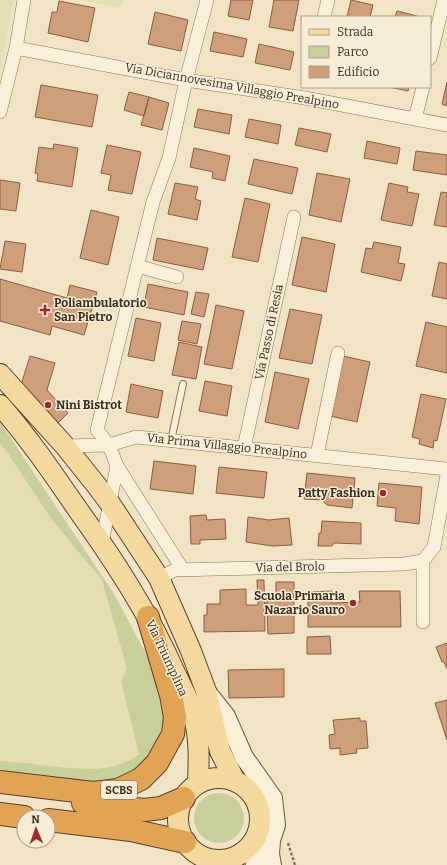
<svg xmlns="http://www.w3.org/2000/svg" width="447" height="865" viewBox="0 0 447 865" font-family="Bitter,serif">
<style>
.farmland{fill:#e6deb3}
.green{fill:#c8cf99}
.building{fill:#cf9e7b;stroke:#8c5e40}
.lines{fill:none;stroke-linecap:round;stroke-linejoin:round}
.lane-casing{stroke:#8c755b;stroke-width:8}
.street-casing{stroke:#8c755b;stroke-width:14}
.secondary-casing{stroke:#6e563e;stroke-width:20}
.primary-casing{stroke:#5a432f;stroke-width:22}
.highway-casing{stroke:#5a432f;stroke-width:24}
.path{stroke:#8c755b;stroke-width:2.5;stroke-dasharray:3 2;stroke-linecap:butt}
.lane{stroke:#faf0da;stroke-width:6}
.street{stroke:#faf0da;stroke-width:13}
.secondary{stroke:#faf0da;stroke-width:18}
.primary{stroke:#f3d99d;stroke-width:20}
.highway{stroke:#e1a455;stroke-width:22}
.poi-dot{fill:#9d2929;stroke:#f7edd6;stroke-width:1.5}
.labels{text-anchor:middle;stroke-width:3;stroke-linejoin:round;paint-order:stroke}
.shield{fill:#f7edd6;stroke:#736756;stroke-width:1}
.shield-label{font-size:11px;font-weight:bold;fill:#3b2d1f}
.street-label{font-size:12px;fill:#3b2d1f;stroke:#f7edd6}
.poi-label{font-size:12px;font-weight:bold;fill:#3b2d1f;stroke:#f7edd6;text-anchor:start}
</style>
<rect width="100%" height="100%" fill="#f0e3c6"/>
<path class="farmland" d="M0,0H14L0,71Z
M81,0H123L122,6L118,7Z
M0,443L7,452L52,520L102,580L127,669L121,681L139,754L124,763L109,767L79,769L0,761Z"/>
<path class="green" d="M0,422L114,594L152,665L158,682L164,718L159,738L152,751L148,754L149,756L140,768L121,778L91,786L0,776V761C16,762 33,764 49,766C80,769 113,774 139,754L121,681L127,669L102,580L52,520L7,452L0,443Z
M194 818a25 25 0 1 1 50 0a25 25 0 1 1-50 0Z"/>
<path class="building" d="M231,0H253L249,20L228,16Z
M274,0H299L293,31L269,27Z
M351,0L373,5L370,17H347Z
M59,1L95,8L88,42L48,33L52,12H57Z
M397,11L417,16L416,17H395Z
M155,12L188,20L181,51L148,44Z
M214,32L247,39L243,57L210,51Z
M259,44L294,52L290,70L255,63Z
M447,82V106L442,104Z
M41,85L98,95L92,127L35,117Z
M389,87H409L408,91Z
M129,92L149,97L144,116L124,110Z
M149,97L169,103L162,130L141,125Z
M198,109L232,115L229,134L194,127Z
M249,119L281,125L278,144L245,137Z
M299,128L331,134L327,152L295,145Z
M367,141L400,148L397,164L364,158Z
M54,144L78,148L72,187L37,181L38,174L35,173L39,147L53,149Z
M107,145L141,152L132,194L108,190L111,175L101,173Z
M194,148L230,156L225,181L212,178L213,172L190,167Z
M416,151L447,155V175L413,170Z
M254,159L298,168L292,194L248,184Z
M317,173L350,179L341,222L309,215Z
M0,180L20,183L16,211L0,209Z
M175,183L198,187L195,199L201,201L197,220L168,214Z
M389,183L408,187L407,192L419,194L412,226L381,220Z
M441,192L447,193V227L434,225Z
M245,198L270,204L258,262L232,257Z
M91,210L119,217L108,265L80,258Z
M302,237L335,244L326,292L292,285Z
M157,238L208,248L203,270L153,260Z
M5,241L26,244L22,272L0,269Z
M374,242L401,247L398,263L405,264L401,281L361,272L366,248L372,249Z
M439,262L447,264V299L432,296Z
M0,279L67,298L70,285L97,292L84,335L52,326L50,335L0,321Z
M148,284L188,292L184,315L144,307Z
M196,292L209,294L204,317L191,314Z
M216,305L244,311L232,369L204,364Z
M290,309L322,315L312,364L279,358Z
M136,318L161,323L154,361L128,356Z
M182,321L201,324L197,344L178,340Z
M426,322L447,327V373L416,366Z
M179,342L202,347L196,379L172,375Z
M30,356L55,363L47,390L68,413L57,424L21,385Z
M343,356L370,362L357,422L330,416Z
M275,372L309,379L298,429L265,422Z
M205,381L232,386L227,416L199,411Z
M131,384L163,391L158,418L126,412Z
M421,394L446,399L437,441L434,440L433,448L419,444L420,439L412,437Z
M154,461L196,466L193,494L150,489Z
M219,467L267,472L264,498L216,493Z
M307,473L355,478L352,508L327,505L322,500L304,499Z
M379,483L422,487L419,524L395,521L396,508L377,506Z
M206,515L207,520L225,519L226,539L200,540V544H191L190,516Z
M248,517L269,520L289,518L292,545L272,546L246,542Z
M322,521L361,523V544L334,543L332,546H318L319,533H321Z
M257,580H264L265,631L204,632V615H207V604H220V590L246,589V605H258Z
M276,582H294V633L268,634L267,612H265V603H267V593H276Z
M332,591V603L360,602L359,591H400L401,627H308V592Z
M330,636L331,654H307V637Z
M447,643V669L444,662H442L436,647Z
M284,669V697L229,698L228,670Z
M447,700V740L435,703Z
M360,718V721H366L368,748L356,749L357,753L340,755V748L330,749L329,735L335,734L333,720Z"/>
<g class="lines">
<defs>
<path id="lane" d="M171,441L183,384"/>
<path id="street" d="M324,17L328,0
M16,48L186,80L305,98L447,125
M430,58L444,0
M0,112L16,48L24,0
M415,119L423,87
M137,266L177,277
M65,446L109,445L136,437L447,469
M244,448L294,217
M317,455L338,353
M102,543L117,466
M183,570L117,466L109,445L97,430L153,202L169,158L186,80L207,0
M159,578L175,570L404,564L423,561L434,547L447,475
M423,622V561"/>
<path id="secondary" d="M206,691L226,716L244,757L273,798L276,825L271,840L270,854L272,865
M252,845L255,865
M210,859L215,865"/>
<path id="primary" d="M0,374L65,446L97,486L109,502L159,578L191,651L206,691L220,751L235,781
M0,405C28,437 52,472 76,507C114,560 150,615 176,675C182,687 188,699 192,711C200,734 199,759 198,783
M178 819a41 41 0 1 1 82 0a41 41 0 1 1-82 0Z"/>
<path id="highway" d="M0,782L93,793L118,790L141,779L157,763L173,734L175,717L171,695L148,617
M83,803L144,810L161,808L184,798
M0,814L24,817
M48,820L131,830L185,842"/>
</defs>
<use href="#lane" class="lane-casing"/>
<use href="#street" class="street-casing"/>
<use href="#secondary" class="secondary-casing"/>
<use href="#primary" class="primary-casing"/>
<use href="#highway" class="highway-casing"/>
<path class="path" d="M288,843L295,865"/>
<use href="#lane" class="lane"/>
<use href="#street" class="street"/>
<use href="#secondary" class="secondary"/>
<use href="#primary" class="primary"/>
<use href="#highway" class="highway"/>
</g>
<g class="poi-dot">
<path d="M43 304h4v4h4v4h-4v4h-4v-4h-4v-4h4z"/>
<circle cx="48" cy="405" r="4"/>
<circle cx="383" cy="493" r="4"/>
<circle cx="353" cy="603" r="4"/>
</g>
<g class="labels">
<rect class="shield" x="101" y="781" width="36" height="18" rx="3"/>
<g class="shield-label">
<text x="119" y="794">SCBS</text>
</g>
<g class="street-label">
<text transform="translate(232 86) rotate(10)" y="4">Via Diciannovesima Villaggio Prealpino</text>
<text transform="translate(269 332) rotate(-78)" y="4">Via Passo di Resia</text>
<text transform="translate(227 446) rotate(6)" y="4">Via Prima Villaggio Prealpino</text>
<text transform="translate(290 567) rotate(-1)" y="4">Via del Brolo</text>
<text transform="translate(167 658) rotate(65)" y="4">Via Triumplina</text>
</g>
<g class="poi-label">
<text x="54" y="307">Poliambulatorio<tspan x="54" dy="14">San Pietro</tspan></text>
<text x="56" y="409">Nini Bistrot</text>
<text x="375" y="497" text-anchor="end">Patty Fashion</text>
<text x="345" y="600" text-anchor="end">Scuola Primaria<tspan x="345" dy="14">Nazario Sauro</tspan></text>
</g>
</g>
<rect x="301" y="16" width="130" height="72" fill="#f7edd6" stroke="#aca08d"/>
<rect x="309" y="29" width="20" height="6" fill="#f3d99d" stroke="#aca08d"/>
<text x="337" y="36" font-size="12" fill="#3b2d1f">Strada</text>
<rect x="309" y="46" width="20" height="12" fill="#c8cf99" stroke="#aca08d"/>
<text x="337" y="56" font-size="12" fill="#3b2d1f">Parco</text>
<rect x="309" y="66" width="20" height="12" fill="#cf9e7b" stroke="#aca08d"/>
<text x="337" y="76" font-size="12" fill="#3b2d1f">Edificio</text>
<g transform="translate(36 829) rotate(358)"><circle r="19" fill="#f7edd6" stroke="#aca08d"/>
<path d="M0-3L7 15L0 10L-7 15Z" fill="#9d2929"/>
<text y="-6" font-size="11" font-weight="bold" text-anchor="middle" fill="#3b2d1f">N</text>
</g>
</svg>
